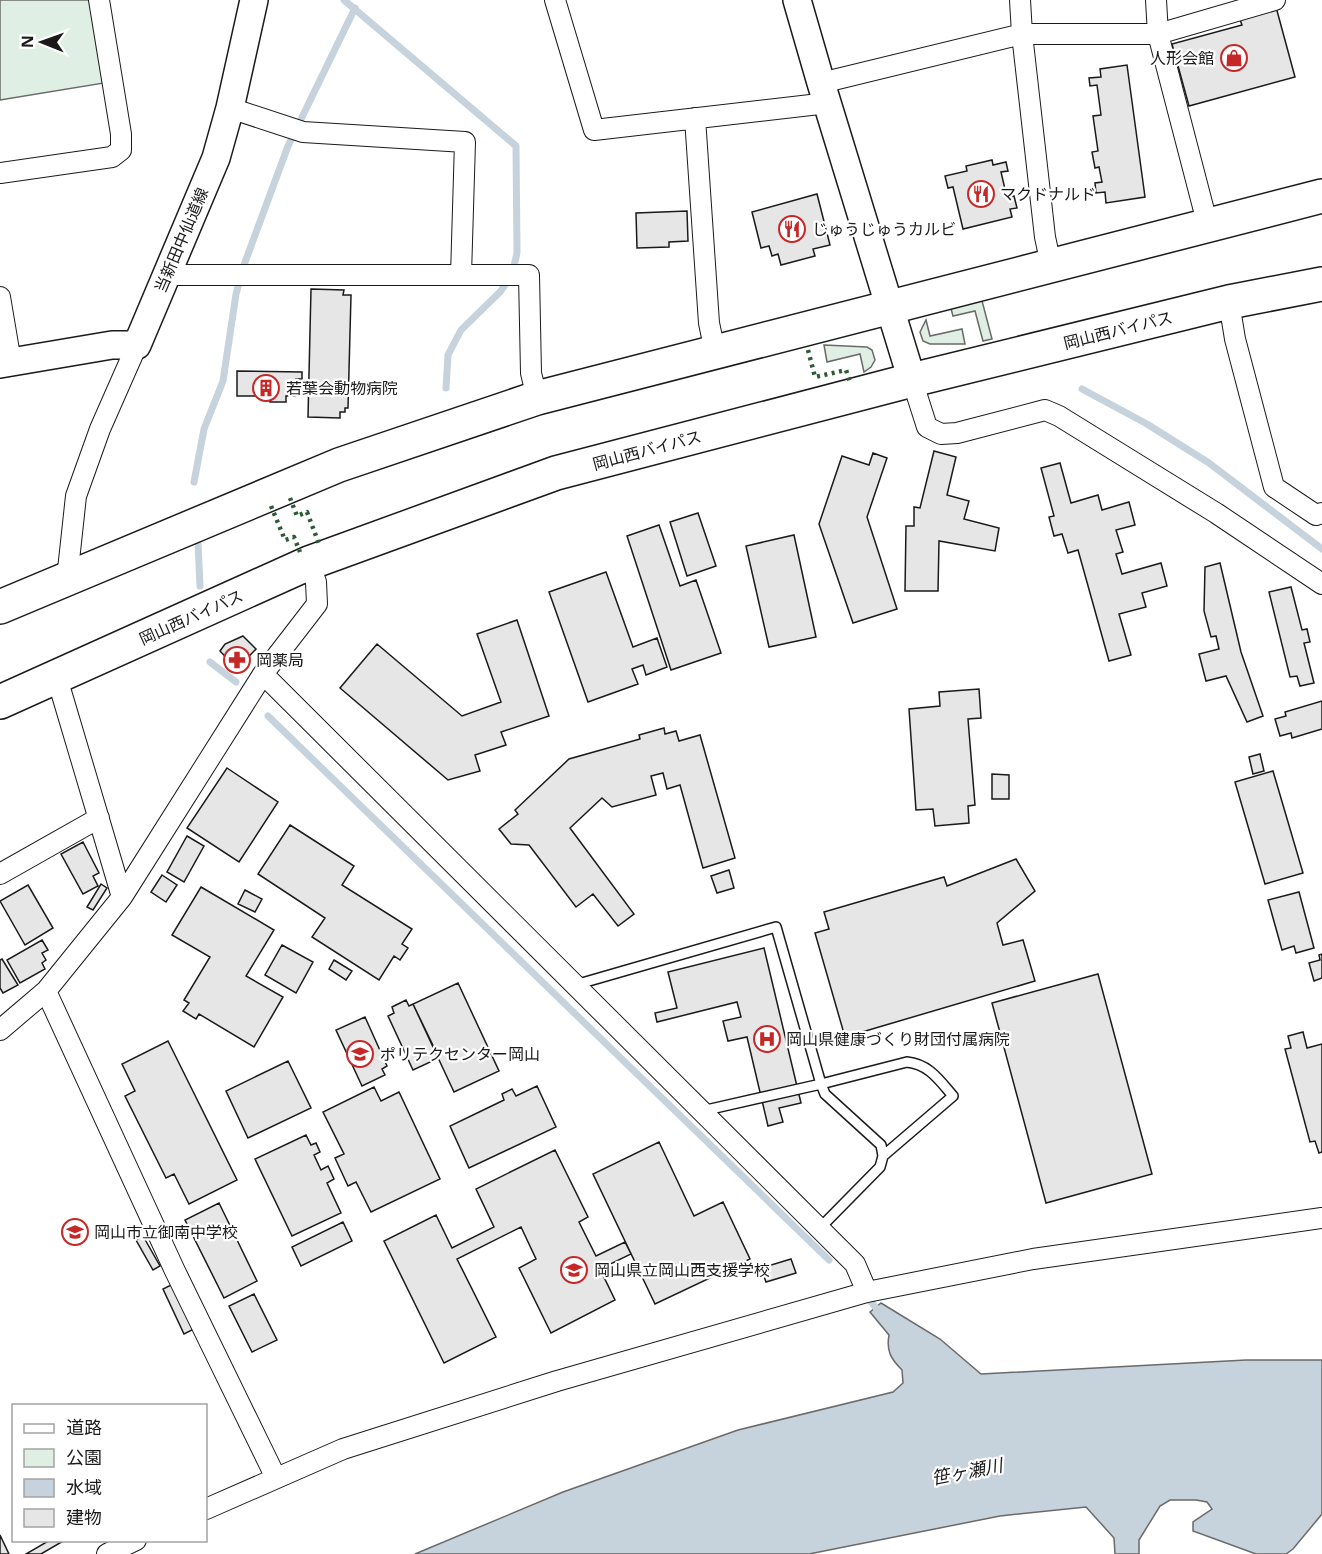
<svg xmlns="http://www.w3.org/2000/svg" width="1322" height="1554" viewBox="0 0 1322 1554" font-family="'Open Sans','Noto Sans JP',sans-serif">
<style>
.green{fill:#e0efe3;stroke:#6a6a6a;stroke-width:1.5}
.water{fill:#c6d2dc;stroke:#6a6a6a;stroke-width:1.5}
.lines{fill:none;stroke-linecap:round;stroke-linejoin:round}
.stream{stroke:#c6d2dc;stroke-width:7}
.building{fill:#e6e6e6;stroke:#1a1a1a;stroke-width:1.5}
.lane-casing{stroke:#1a1a1a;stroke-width:12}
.street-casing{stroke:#1a1a1a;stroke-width:22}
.secondary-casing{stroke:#1a1a1a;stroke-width:30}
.highway-casing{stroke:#1a1a1a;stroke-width:36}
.lane{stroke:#fff;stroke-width:9}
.street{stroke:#fff;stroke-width:20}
.secondary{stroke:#fff;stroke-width:27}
.highway{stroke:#fff;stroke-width:33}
.hedge{stroke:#2b5a34;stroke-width:4.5;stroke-dasharray:3 4.5;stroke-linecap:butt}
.labels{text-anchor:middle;stroke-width:4.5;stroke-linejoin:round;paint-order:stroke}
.poi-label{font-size:16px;fill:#1a1a1a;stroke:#fff;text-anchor:start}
.street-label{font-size:16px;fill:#1a1a1a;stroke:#fff}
.water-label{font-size:18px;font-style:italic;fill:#1a1a1a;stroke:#fff}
</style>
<rect width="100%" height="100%" fill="#fff"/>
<path class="green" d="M0,0H91L104,83L0,100Z
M981,297L992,339L983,341L975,311L953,316L950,305Z
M926,320L930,336L962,329L965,344H930L923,341L920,332Z
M824,345L867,347L872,350L875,360L871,367L864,372L860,354L827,362Z"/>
<path class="water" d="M881,1303L940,1339L981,1374L1246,1360H1322V1514L1293,1549L1286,1554H1256L1193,1531V1522L1212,1509L1207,1502L1196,1500H1170L1160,1506L1139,1540V1554H1115L1114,1538L1086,1507L1000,1516L809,1554H415L563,1492L738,1430L893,1392L903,1383L902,1370C891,1359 886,1351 889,1335L870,1312Z"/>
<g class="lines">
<path class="stream" d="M344,0L516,146L517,253L512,275L500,292L461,330L448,355L446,388
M1082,389L1147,424L1209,463L1322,549
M194,482L204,429L223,381L236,294L244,265L288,146L355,8
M198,544L200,586
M210,662L236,682
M268,716L829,1260
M868,1298L881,1314"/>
</g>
<path class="building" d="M1276,7L1295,77L1189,106L1172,44L1242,25L1239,17Z
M1127,65L1145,197L1106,203L1105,192L1096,193L1095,183L1102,182L1099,167L1095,168L1092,152L1098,151L1093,116L1101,115L1097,85L1090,86L1089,78L1101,77L1100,69Z
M992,160L993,165L1006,162L1008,171L1001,172L1007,198L1014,196L1017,208L1010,209L1012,217L963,229L953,187L948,188L945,176L967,171L966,166Z
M817,194L830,245L813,249L815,256L781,265L778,254L772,256L769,246L761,248L752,212Z
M687,211L688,241L669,242V247L637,248L636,213Z
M311,289L344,290L343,295H351L348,408H345V412H340V418L308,417Z
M237,371L302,372V379H296L295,396H286V402H270V396H237Z
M934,451L956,457L947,495L969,501L964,519L999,528L995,551L939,541L938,591H905L906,526H914V507L920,508Z
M873,453L887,458L867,517L897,609L853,623L819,524L842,456L869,465Z
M1060,463L1071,503L1098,495L1102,510L1129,502L1135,525L1116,530L1123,552L1116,554L1122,574L1161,563L1167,586L1142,593L1146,607L1119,614L1131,655L1109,661L1078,550L1068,553L1062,534L1054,536L1049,517L1054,516L1041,468Z
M698,513L716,566L687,576L670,522Z
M659,525L680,586L696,580L721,653L671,670L627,536Z
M794,535L816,637L769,647L746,546Z
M1220,563L1241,652L1263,716L1247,722L1226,676L1206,681L1199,654L1219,649L1216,636L1211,637L1204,611L1205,567Z
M606,572L633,647L657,638L667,667L646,675L643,665L632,669L638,684L588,702L549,592Z
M1291,587L1302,630L1307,629L1310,642L1304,643L1314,683L1300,686L1297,676L1290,677L1269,592Z
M517,620L549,716L501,732L506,745L475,755L480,771L448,780L340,688L377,644L462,716L501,702L477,634Z
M243,636L256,649L237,669L220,651L225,644Z
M979,689L981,718L968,719L975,805L968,806L969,823L935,826L933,809L916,810L909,709L940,706L939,692Z
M1322,701V729L1292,738L1291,733L1280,736L1275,719L1286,716L1285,712Z
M664,728L665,734L676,731L679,741L700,735L735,858L703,868L680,785L667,789L663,773L651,776L656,795L612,807L602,798L570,828L634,914L618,926L593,894L576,907L529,845L511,844L499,829L518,814L515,810L569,759L640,739L639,735Z
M1260,754L1264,771L1253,774L1249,757Z
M227,768L278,802L239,862L187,828Z
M1273,771L1303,873L1265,884L1235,782Z
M992,774L1009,775V799H992Z
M290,825L354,866L342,885L412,929L402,944L408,948L400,960L394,956L379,980L312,937L325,918L258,874Z
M187,836L204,846L184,882L167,872Z
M83,842L99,873L93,876L98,886L83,894L61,854Z
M1016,859L1035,891L997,923L1003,945L1023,940L1035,981L845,1037L815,933L829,929L824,912L944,877L947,886Z
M729,870L734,888L717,893L711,876Z
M162,875L177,885L166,902L151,892Z
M101,884L107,888L93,910L87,907Z
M28,885L53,928L25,945L0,901Z
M201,887L274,930L246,976L283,997L254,1047L199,1014L196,1019L183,1011L189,1003L184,1000L210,957L172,935Z
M245,890L262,899L255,912L238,904Z
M1299,892L1314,948L1296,953L1294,946L1282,950L1268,900Z
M42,940L48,950L42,953L46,960L42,963L45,969L20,983L7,960Z
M282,945L313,962L296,993L265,975Z
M764,948L801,1103L779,1108L783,1122L768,1126L747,1037L728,1041L723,1021L741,1017L737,1002L657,1022L655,1013L677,1008L668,972Z
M1322,954V978L1314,981L1309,963L1320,960L1319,955Z
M2,959L18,985L3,993L0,988V960Z
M334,960L352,971L346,980L329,969Z
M1098,974L1152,1174L1046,1203L992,1003Z
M458,983L499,1071L454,1092L413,1004Z
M406,1000L409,1006L413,1004L439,1058L413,1070L388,1016L394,1013L392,1007Z
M365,1017L387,1066L382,1069L385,1075L362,1086L336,1030Z
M1303,1032L1307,1048L1322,1044V1152L1319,1153L1315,1141L1310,1142L1285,1049L1291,1048L1288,1036Z
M168,1041L237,1180L189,1204L174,1174L166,1178L125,1096L135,1091L122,1064Z
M288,1061L311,1108L248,1138L226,1091Z
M537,1086L556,1127L469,1168L450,1126L504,1100L502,1094L512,1089L516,1096Z
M374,1087L381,1101L399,1092L440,1179L371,1212L356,1182L348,1186L335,1158L344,1154L323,1112Z
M306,1135L311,1145L316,1143L320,1152L314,1155L321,1170L328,1166L334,1179L327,1183L341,1213L292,1236L255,1159Z
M659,1142L694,1216L723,1202L750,1259L655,1304L593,1174Z
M555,1150L588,1217L579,1222L596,1256L625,1242L631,1254L600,1269L615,1300L551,1333L519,1268L536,1259L521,1227L457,1259L496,1337L444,1363L384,1241L436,1215L452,1248L494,1227L476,1189Z
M219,1203L257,1281L224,1298L185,1220Z
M343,1222L352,1241L301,1266L292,1247Z
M143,1236L160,1266L153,1270L136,1240Z
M791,1259L796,1273L766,1282L761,1268Z
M173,1284L194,1329L184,1334L163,1289Z
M254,1294L277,1340L252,1352L229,1306Z
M0,1535L9,1554H0Z
M50,1540H65L41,1554H26Z"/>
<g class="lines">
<defs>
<path id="lane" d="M575,985L776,927L821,1084L907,1062C929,1064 940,1081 953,1096L883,1156
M702,1111L821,1084L825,1094L881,1145L883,1156L880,1167L819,1229"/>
<path id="street" d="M555,0L594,130L828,103
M1020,0L1022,34L1045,237L1051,265
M1156,0L1158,34L1208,226
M821,83L1022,34H1158L1275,0
M230,108L303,132L465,142L461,275
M695,118L709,323L715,352
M0,173L112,157L121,150V134L99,0
M166,275H529L531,373L537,398
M0,297L11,362
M1229,302L1235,339L1274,487L1316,515L1322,513
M912,380L927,427L941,434L957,433L1045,410L1059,416L1216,513L1322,584
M67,579L76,496L100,429L137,345
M263,674L855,1264L867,1292
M57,678L122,897
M0,874L99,818
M46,991L175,1271L276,1478
M0,1030L46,991L122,897L263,674L317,604L316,582L309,563
M206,1509L343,1449L557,1381L867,1292L1033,1259L1322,1218
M107,1554L136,1540"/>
<path id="secondary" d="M797,0L821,83L912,380
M0,364L112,345H137L216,158L230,108L254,0"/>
<path id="highway" d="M0,607L339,465L537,398L1322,196
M0,702L309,563L556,473L912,380L1229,302L1322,284"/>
</defs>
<use href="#lane" class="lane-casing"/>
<use href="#street" class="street-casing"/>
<use href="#secondary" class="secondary-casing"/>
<use href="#highway" class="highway-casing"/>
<use href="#lane" class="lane"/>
<use href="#street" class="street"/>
<use href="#secondary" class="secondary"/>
<use href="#highway" class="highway"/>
<path class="hedge" d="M808,350L815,377L846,370L850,382
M290,498L297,516L307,512L319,544
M271,506L285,540L294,537L300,552"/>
</g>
<defs>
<symbol id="shop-ring" viewBox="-11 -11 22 22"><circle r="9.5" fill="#fff" stroke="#c62828" stroke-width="1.5"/><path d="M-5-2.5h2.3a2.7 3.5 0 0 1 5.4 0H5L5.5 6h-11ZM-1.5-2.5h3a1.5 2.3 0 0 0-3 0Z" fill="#c62828"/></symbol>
<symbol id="restaurant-ring" viewBox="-11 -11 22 22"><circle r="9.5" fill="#fff" stroke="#c62828" stroke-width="1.5"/><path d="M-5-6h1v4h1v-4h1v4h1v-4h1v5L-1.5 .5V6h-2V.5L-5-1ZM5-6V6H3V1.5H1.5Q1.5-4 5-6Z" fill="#c62828"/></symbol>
<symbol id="building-ring" viewBox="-11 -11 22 22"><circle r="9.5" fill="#fff" stroke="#c62828" stroke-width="1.5"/><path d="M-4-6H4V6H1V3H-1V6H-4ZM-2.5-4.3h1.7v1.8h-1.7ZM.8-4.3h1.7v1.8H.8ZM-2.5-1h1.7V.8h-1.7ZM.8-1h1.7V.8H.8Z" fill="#c62828"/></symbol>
<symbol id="pharmacy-ring" viewBox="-11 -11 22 22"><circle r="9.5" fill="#fff" stroke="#c62828" stroke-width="1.5"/><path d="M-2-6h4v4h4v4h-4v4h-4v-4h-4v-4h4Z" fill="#c62828"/></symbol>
<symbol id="hospital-ring" viewBox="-11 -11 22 22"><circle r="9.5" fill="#fff" stroke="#c62828" stroke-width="1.5"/><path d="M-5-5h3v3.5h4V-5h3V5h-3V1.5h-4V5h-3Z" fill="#c62828"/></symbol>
<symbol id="school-ring" viewBox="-11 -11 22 22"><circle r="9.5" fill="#fff" stroke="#c62828" stroke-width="1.5"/><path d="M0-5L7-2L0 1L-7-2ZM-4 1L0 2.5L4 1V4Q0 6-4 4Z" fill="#c62828"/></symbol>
</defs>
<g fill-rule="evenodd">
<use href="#shop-ring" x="1219" y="43" width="30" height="30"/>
<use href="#restaurant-ring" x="966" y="179" width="30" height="30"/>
<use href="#restaurant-ring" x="777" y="214" width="30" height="30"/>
<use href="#building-ring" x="251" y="373" width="30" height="30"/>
<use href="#pharmacy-ring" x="222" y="645" width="30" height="30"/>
<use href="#hospital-ring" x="752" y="1024" width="30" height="30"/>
<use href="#school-ring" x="345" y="1039" width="30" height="30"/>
<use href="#school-ring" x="60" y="1217" width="30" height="30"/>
<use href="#school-ring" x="559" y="1255" width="30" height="30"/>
</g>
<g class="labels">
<g class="poi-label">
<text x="1214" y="64" text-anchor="end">人形会館</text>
<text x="1000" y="200">マクドナルド</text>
<text x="812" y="235">じゅうじゅうカルビ</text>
<text x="286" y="394">若葉会動物病院</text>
<text x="256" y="666">岡薬局</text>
<text x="786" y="1045">岡山県健康づくり財団付属病院</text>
<text x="380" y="1060">ポリテクセンター岡山</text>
<text x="94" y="1238">岡山市立御南中学校</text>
<text x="594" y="1276">岡山県立岡山西支援学校</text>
</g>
<g class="street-label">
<text transform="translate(181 240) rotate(-67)" y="6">当新田中仙道線</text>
<text transform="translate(1118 330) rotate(-14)" y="6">岡山西バイパス</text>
<text transform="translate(647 450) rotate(-15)" y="6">岡山西バイパス</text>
<text transform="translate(191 617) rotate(-24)" y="6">岡山西バイパス</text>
</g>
<g class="water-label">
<text transform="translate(967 1472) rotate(-11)" y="6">笹ヶ瀬川</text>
</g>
</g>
<rect x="12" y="1404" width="195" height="138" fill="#ffffff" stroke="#a3a3a3" stroke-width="1.5"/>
<rect x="24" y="1424" width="30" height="9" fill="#ffffff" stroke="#a3a3a3" stroke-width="1.5"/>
<text x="66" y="1434" font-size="18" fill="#1a1a1a">道路</text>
<rect x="24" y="1449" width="30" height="18" fill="#e0efe3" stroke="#a3a3a3" stroke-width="1.5"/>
<text x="66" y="1464" font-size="18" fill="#1a1a1a">公園</text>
<rect x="24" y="1479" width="30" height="18" fill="#c6d2dc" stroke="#a3a3a3" stroke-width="1.5"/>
<text x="66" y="1494" font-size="18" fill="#1a1a1a">水域</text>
<rect x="24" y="1509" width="30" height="18" fill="#e6e6e6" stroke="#a3a3a3" stroke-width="1.5"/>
<text x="66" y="1524" font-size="18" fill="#1a1a1a">建物</text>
<g transform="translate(42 42) rotate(271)" stroke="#ffffff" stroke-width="4.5" paint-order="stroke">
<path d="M0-4.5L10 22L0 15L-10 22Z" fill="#1a1a1a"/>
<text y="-9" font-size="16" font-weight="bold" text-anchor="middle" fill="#1a1a1a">N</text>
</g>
</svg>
